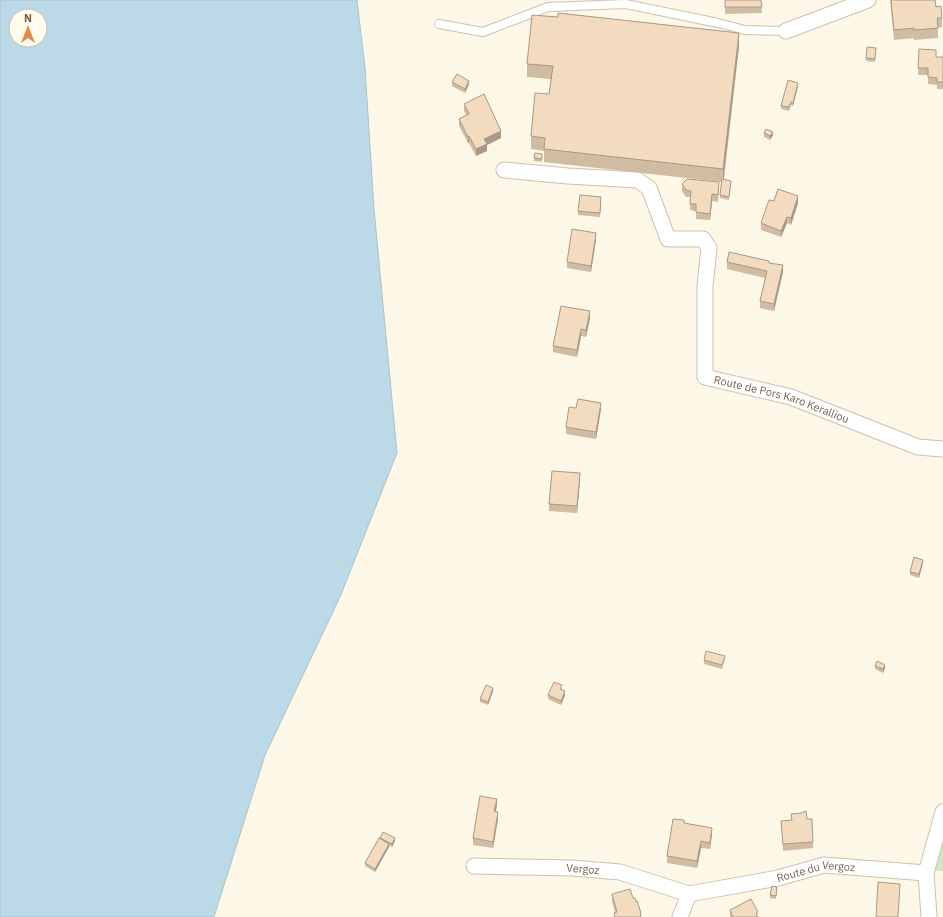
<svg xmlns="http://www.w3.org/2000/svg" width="943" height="917" viewBox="0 0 943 917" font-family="'IBM Plex Sans',sans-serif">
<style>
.green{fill:#ceeac5}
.water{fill:#bbd9e6;stroke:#a1c6d8;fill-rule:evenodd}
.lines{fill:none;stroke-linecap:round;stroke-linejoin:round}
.service-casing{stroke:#cec1ad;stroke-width:10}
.minor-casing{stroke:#cec1ad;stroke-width:17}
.service{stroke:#fff;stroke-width:8}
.minor{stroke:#fff;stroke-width:15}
.wall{fill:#d0bca3}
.shaded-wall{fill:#a99985}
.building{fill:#f2dbbe;stroke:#a99985}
.labels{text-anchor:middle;stroke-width:3;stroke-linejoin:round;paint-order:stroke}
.street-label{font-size:11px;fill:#76614b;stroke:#fffbed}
</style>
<rect width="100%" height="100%" fill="#fcf7e7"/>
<path class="green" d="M943,838V871H935Z"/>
<path class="water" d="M0,0H357L365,68L374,209L397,453L340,597L265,755L214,917H0ZM16,16H40V40H16Z"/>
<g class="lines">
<defs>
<path id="service" d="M439,24L483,32L548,7L626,4L718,23L745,30L786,31"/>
<g id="minor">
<path d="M786,31L868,0"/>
<path id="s1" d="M504,170L568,176L637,180L649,188L668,239H703L709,248L705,286V377L791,397L918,447L943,449"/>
<path id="s2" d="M474,866L572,868L620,872L689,894"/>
<path d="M926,873L943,812"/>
<path id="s3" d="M680,917L689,894L778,878L824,865L926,873L929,917"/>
</g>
</defs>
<use href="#service" class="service-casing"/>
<use href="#minor" class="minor-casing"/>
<use href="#service" class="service"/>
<use href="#minor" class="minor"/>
</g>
<path class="wall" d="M725,0H761L762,13L725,14Z
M890,0H935L936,7L942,18V27L938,28V38L914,40V38L894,40Z
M739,46L724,179L731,184L729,200L720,198L722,182L544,162V151L531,149V136L549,94L551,79L527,77V64Z
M919,49L936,57H943V89H937V85L928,84V75H918Z
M876,51L875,62L866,61V58Z
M452,82L469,84L465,93L452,86Z
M798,86L793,106L791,105L789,111L781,109V106Z
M464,104L501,138L487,145V151L476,156L469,143H468L459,126V119L466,115L464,111Z
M764,133L773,135L770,140L764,137Z
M534,158H542V162L534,161Z
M682,184L719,189L718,202L712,201L710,220L696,219V211L690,210V197H686L682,191Z
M601,197L600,217L578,215V211Z
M774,201L798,203L791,225L787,223L781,237L761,230V223Z
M596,240L591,272L567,268V262Z
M727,262L769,263L783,272L774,311L760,308V301L765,278L727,269Z
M590,318L586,337L581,336L577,357L553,352V346Z
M576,408L601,409L596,439L566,434V427Z
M580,480L577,513L549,511V504Z
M923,563L919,578L910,575V572Z
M725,659L722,669L704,664V660Z
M875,666L885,668L883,673L875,669Z
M562,688V690L565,695L561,705L548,699V695Z
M493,691L488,705L480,702V699Z
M497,805L496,811L498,819L493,848L473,845V838Z
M791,814L807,819L813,842V848L783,851L781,821L791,820Z
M684,823L712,834L710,849L701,848L697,868L667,863V856Z
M380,838L395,841L392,847L389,846V847L375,872L365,866V863L380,839Z
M777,890L776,899L770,898V895Z
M612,894L633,898L641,913V917H614V913L615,912L612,901Z
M730,910L758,916V917H730Z"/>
<path class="shaded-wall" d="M739,33V46L723,182V169Z
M469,81V84L465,93V89Z
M798,83V86L793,106V103Z
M501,131V138L487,145V151L476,156V149L484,139Z
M773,132V135L770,140V136Z
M469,136V143H468V137Z
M712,194V201L710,220V214Z
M798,196V203L791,225V218Z
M787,217V223L781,237V231Z
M596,233V240L591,272V266Z
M783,265V272L774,311V304Z
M590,311V318L586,337V330Z
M581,329V336L577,357V350Z
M601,403V409L596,439V432Z
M580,473V480L577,513V506Z
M923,560V563L919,578V574Z
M885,665V668L883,673V669Z
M493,688V691L488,705V702Z
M565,691V695L561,705V701Z
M497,799V805L494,818V811Z
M498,812V819L493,848V842Z
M712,828V834L710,849V843Z
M395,838V841L392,847V844Z
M701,841V848L697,868V861Z
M389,844V847L375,872V869Z"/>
<path class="building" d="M725,0H761L762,7H725Z
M891,0H935L936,7L941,6L942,18H937L938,28L914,30V28L894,30Z
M558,13L739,33L723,169L544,149L545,138L531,136L535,93L549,94L553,66L527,64L532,15L558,17Z
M867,47L876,48L875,59L866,58Z
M919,49L936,50V57H943V82H937V78L928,77V68H918Z
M457,74L469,81L465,89L452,82Z
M788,80L798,83L793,103L791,102L789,107L781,106Z
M484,94L501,131L484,139L487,144L476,149L469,136L468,137L459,119L469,114L464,104Z
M766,129L773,132L770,136L764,133Z
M535,153L542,154V159L534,158Z
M687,179L719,182L718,195L712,194L710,214L696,212V204H690L691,191L686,190L682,184Z
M722,179L731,181L729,197L720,195Z
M778,189L798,196L791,218L787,217L781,231L761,223L769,200L774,201Z
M580,195L601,197L600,213L578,211Z
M572,229L596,233L591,266L567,262Z
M729,252L769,261V263L783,265L774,304L760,301L767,271L727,262Z
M561,306L590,311L586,330L581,329L577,350L553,346Z
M578,399L601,403L596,432L566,427L569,407L576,408Z
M552,471L580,473L577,506L549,504Z
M914,557L923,560L919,574L910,572Z
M706,651L725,656L722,665L704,660Z
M877,661L885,665L883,669L875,666Z
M554,682L562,685L560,689L565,691L561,701L548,695Z
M486,685L493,688L488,702L480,699Z
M480,796L497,799L494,811L498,812L493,842L473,838Z
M806,811L807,819H812L813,842L783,844L781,821L792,820L791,814L801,813Z
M673,819L684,820V823L712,828L710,843L701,841L697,861L667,856Z
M383,832L395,838L392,844L380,838Z
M379,838L389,844L375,869L365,863Z
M878,882L900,884L898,917H876Z
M772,886L777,887L776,896L770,895Z
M630,889L633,898H635L636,902L637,901L641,913H640L641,917H615L614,913L617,912L612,894Z
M751,899L758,912L756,913L758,917H733L730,910Z"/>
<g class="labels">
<g class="street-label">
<text dy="4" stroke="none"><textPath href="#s1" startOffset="457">Route de Pors Karo Keralliou</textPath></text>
<text dy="4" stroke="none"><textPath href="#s2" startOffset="109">Vergoz</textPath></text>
<text dy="4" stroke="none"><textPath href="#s3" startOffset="154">Route du Vergoz</textPath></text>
</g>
</g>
<g transform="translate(28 28)"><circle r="19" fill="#fffbed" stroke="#c8bdac"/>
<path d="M0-3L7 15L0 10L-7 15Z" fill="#e5884c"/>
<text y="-6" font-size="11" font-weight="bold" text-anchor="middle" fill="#76614b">N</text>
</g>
</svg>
